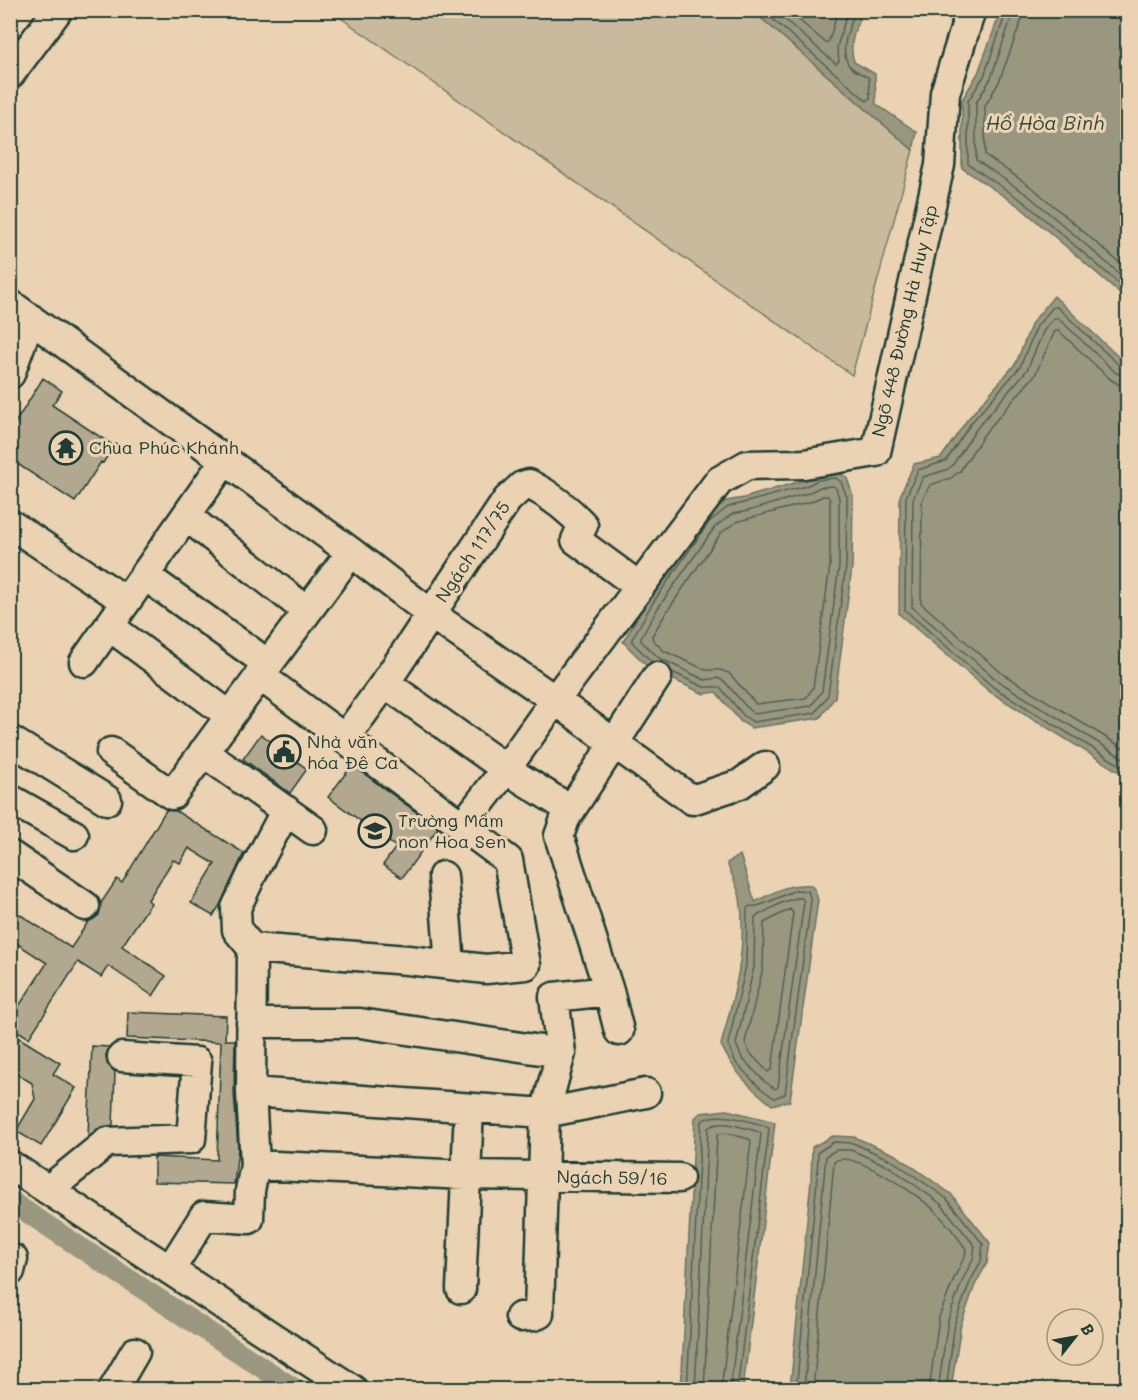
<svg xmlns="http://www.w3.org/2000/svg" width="1138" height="1400" viewBox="0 0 1138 1400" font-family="Mali,sans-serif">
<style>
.green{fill:#c9ba9d;stroke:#747c68;stroke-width:1.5}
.water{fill:#999780;stroke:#687362;stroke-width:1.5}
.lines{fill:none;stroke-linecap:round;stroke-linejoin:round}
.shore{stroke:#506152;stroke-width:1.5}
.canal{stroke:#999780;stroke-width:21}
.building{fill:#b2a88f;stroke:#1f3d34;stroke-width:1.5}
.minor-casing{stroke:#1f3d34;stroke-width:33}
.minor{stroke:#ead2b2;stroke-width:28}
.labels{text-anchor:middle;stroke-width:6;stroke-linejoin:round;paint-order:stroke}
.street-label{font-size:18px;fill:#1f3d34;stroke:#ead2b2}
.poi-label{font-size:18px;fill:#1f3d34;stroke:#ead2b2;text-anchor:start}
.water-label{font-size:20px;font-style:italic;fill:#314a3f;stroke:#ead2b2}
</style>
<rect width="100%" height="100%" fill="#ead2b2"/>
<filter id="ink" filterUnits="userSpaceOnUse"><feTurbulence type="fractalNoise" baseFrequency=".0167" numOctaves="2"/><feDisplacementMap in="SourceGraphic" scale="12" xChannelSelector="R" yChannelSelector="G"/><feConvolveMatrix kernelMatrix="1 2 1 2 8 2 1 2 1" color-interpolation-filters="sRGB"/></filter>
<g filter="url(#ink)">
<path class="green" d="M331,11H753L913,150L852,375Z"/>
<path class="water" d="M753,11H863C855,28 848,44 854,62L875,74L876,104L917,132L913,150Z
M1001,11H1127V299L1020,207L962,168V100L978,73Z
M1054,296L1127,365V777L990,692L899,614L900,496L914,464L941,458L967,420L1016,363L1032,323Z
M838,472L847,478L853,496L852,567L835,697L820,718L751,728L740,721L716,692L704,694L650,669L623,642L647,601L704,518L726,501L744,498L804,480L816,474Z
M740,855L755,902C775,892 787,883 811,885L815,890L818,900L790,1101L772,1105C749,1087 734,1072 721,1045C734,997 748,947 740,898C738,886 731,874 727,863Z
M727,1110L775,1122L743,1389L681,1390L695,1118L700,1113Z
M833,1136L854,1137L896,1155L951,1194L990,1243L987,1263L975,1285L961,1324L951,1389H790L811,1181L812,1147Z"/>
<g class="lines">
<path class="shore" d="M762,10L867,101L870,98L869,78C863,74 853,71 849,65C838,50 850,25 856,10
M774,10L836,64L839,61L837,47L848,10
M787,10L826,43L829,41L838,10
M1007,10L984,76L968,101V164L1024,202L1128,291
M1014,10L991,78L976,103V160L1029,196L1128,281
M1023,10L1022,19L999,82L985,106V155L1034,189L1128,270
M1128,369L1121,367L1057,307H1053L1037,326L1020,367L971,423L946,461L918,470L906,497L905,610L993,687L1128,770
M1128,376L1116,373L1058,318H1054L1044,330L1027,370L977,428L952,466L946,470L923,477L913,499L912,607L998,681L1128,761
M1128,385L1118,384L1110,379L1059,331H1055L1035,375L985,433L960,471L951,478L930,485L922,501L921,603L1003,674L1128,751
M833,486L836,488L839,498V566L822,691L811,706L754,714L749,710L724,681L717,678L705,680L659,658L641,641V638L658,608L715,527L732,514L748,511L808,493L820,487Z
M823,496H828L830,500V566L813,688L806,698L756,704L729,673L720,670H706L664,651L653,640L652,636L666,613L721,533L736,522L810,502Z
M652,662L632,642V639L652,604L709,522L728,507L806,486L818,480L836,478L841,482L847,497L846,566L828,695L815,713L753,722L744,716L720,687H704L672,672
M796,890L808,891L811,901L785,1094L774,1098L759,1087L736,1063L728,1044L746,966L747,908L750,906C759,909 784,894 796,890Z
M797,898H802L804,902L778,1087L775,1089L764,1081L742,1058L736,1044L754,967L755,917L783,902Z
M790,909L793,913L772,1069L768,1072L750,1053L745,1042L763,968L764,923Z
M687,1390L701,1122C715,1109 750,1122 766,1126L769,1129L737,1390
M695,1390L708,1128C722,1118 743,1128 759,1132L761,1134L730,1390
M704,1390L717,1136L718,1134L726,1133L749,1139L751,1141L721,1390
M796,1390L817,1181L818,1152L834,1142L853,1143L893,1161L946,1198L983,1244L981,1261L970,1282L955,1322L946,1390
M804,1390L826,1156L836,1150H851L890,1167L941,1204L975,1246L973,1259L963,1279L948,1320L938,1390
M813,1390L834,1162C850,1147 923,1198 936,1212C947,1223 957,1236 966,1249L965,1256L955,1276L939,1317L929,1390"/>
<path class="canal" d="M10,1201L296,1390"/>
</g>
<path class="building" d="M43,378L62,391L52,405L114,446L103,463L101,462L75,502L10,459V431Z
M261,734L307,769L290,793L243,759Z
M352,765L438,828L402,878L383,865L396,847L328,797Z
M166,810L176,811L244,853L220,905L213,916L191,903L215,864L189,848L180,863L173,860L148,900L151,903L122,946L166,976L153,996L108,966L101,977L78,962L29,1038L10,1026V1020L47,963L10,939V908L71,948L88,922L99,915L101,903L117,879L122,883Z
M128,1012L226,1016L225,1040H235L234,1092L238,1149L234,1184L154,1182V1157L217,1160L221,1042L127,1038Z
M16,1036L60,1063L53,1074L76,1088L41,1146L16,1131L35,1099L32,1083L10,1070V1045Z
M92,1046L109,1047L106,1055L107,1064L115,1072L113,1125L97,1129L90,1135H88Z"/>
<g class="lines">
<defs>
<path id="minor" d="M10,74L58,10
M10,304L351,552L431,614L555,700L692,800L740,784L765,766
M10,374L30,318
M186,516L307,611
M10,524L126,601
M144,575L268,664
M109,626L229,715
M84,662L225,460
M385,683L506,769L571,810
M345,738L385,683L507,500L522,486L529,484C550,495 567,508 583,525L576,540L640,587
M10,740L107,800
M111,752L172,795L351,552
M203,752L313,830
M10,799L74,835
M463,825L506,769L555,700L719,481L747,465L804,464L876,452L940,165L945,93L971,10
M10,855L85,906
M443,876L450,965
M252,948L408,960L486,969L526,965L508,860L259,675
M251,1023H360L561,1053
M619,1031L609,991L559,836L565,819L657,677
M251,1092L545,1113L646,1093
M10,1165L353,1390
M255,1165L466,1175L679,1178
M48,1190L107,1142L191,1139L197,1062L122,1057
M170,1270L204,1216L249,1219L250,1191L255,1165L251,1092L252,948L237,930L236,908L253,872L286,810
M10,1271L13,1259
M461,1289L469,1108
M520,1317L534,1316L539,1314L545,1113L561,1053L554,997L609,991
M113,1390L135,1352"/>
</defs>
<use href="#minor" class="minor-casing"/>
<use href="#minor" class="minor"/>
</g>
</g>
<defs>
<symbol id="temple-ring" viewBox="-11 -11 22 22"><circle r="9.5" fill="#ead2b2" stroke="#1f3d34" stroke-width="1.5"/><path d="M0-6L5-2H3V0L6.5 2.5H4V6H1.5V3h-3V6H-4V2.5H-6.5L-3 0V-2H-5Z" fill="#1f3d34"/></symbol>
<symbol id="civic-ring" viewBox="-11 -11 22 22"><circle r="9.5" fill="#ead2b2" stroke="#1f3d34" stroke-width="1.5"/><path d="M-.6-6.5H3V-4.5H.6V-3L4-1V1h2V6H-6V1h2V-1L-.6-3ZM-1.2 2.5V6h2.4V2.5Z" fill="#1f3d34"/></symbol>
<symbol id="school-ring" viewBox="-11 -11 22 22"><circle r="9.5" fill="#ead2b2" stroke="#1f3d34" stroke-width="1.5"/><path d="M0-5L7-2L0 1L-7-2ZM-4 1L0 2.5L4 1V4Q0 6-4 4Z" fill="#1f3d34"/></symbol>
</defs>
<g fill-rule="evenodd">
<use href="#temple-ring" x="47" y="429" width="38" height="38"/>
<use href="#civic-ring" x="265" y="733" width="38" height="38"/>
<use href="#school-ring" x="356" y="812" width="38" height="38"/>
</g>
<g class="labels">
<g class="street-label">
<text transform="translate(905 321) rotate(-77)" y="6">Ngõ 448 Đường Hà Huy Tập</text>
<text transform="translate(473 552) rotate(-56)" y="6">Ngách 117/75</text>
<text transform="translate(612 1178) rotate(1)" y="6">Ngách 59/16</text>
</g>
<g class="poi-label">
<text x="89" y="454">Chùa Phúc Khánh</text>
<text x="307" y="748">Nhà văn<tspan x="307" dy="21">hóa Đê Ca</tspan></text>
<text x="398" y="827">Trường Mầm<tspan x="398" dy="21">non Hoa Sen</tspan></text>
</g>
<g class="water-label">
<text x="1045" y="130">Hồ Hòa Bình</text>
</g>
</g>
<rect width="1138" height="1400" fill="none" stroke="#ead2b2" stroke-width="36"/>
<rect x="18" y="18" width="1102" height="1364" fill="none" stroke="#1f3d34" stroke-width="2" filter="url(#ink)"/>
<g transform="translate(1075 1337) rotate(59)"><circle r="28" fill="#ead2b2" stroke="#999680" stroke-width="1.5"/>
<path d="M0-4.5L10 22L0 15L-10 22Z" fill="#1f3d34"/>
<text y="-9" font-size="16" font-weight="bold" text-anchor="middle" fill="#1f3d34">B</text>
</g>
</svg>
